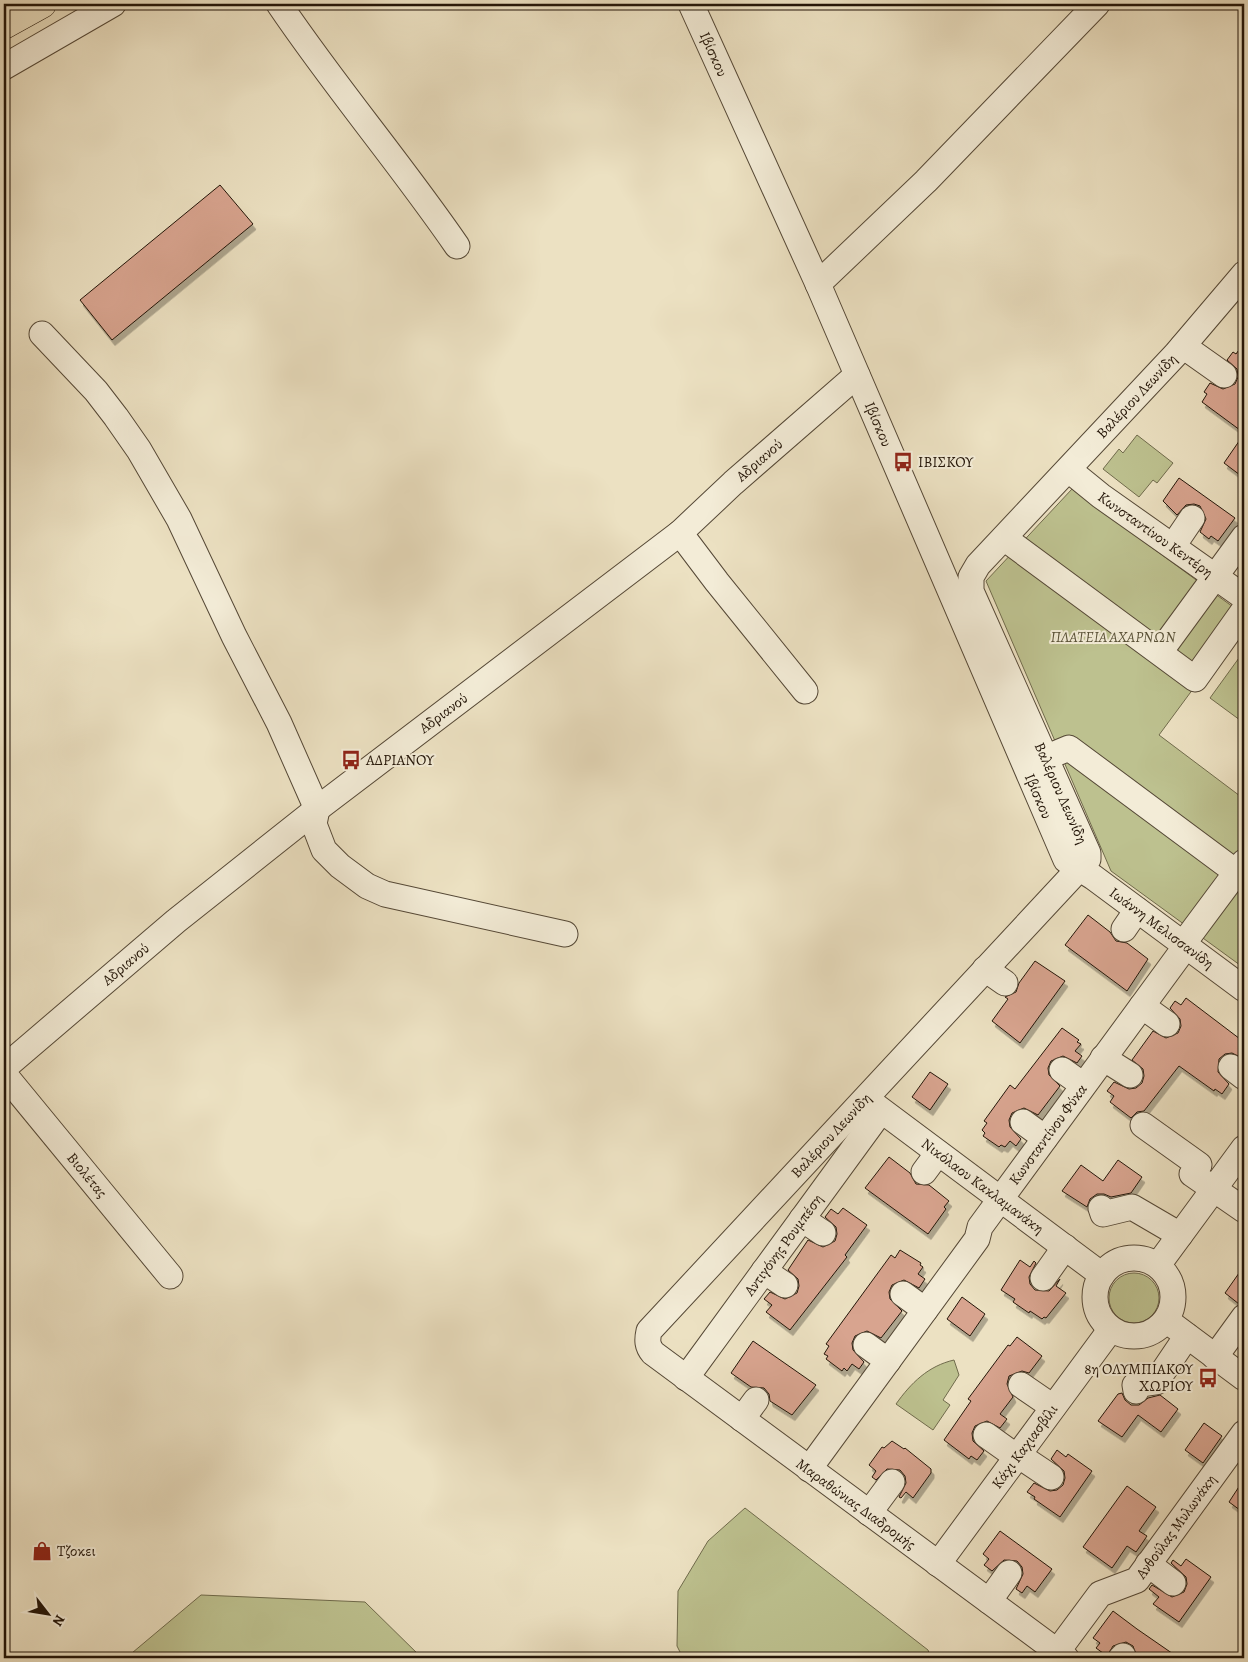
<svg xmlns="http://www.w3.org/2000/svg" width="1248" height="1662" viewBox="0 0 1248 1662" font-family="Alegreya,serif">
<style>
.green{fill:#bdc18f;stroke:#706b4c}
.building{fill:#d8a48f;stroke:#231508;filter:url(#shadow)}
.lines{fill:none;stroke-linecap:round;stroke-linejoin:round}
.minor-casing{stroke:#554836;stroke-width:27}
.major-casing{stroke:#231508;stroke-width:29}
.minor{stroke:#f3ecd7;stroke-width:25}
.major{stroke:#ece1c2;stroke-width:28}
.labels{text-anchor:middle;stroke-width:4;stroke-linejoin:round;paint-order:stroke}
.street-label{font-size:15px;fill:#231508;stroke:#f3ecd7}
.poi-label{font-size:15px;fill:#231508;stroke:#f3ecd7;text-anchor:start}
.park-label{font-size:15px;font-style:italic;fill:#595137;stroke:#f3ecd7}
</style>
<defs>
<filter id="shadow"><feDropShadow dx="3" dy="5.5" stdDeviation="0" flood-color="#0004"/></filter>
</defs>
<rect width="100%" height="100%" fill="#ece1c2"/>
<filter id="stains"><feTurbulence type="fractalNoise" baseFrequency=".004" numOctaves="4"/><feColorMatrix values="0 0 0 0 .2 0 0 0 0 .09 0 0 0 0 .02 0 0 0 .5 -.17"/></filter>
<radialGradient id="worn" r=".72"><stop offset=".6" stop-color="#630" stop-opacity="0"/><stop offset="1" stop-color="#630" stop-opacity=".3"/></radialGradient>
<path class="green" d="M1137,435L1173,463L1157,483L1153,480L1139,497L1103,469L1119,449L1123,453Z
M1072,489L1244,615V620L1159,735L1244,799V968L1111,871L986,581Z
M1244,651V723L1210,698Z
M1109 1298a25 25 0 1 1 50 0a25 25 0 1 1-50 0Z
M954,1360L959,1375L943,1400L950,1405L933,1430L896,1404C911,1383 928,1366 954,1360Z
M745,1508L928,1650L931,1658H683L677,1646L678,1591L708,1541Z
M201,1595L365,1602L422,1658H126Z"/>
<path class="building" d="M220,185L253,224L112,340L80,300Z
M1244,343V433L1202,402L1207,394L1204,392L1210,383L1223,389L1235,384L1238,377L1237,369L1227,360L1233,352L1236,354Z
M1244,434V478L1224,463Z
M1179,478L1235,518L1218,541L1211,536L1209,539L1200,532L1206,519L1200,506L1194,504L1186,505L1177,515L1163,501Z
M1088,915L1110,932L1116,941L1127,943L1148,959L1127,991L1065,945Z
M1035,961L1065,981L1020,1043L992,1021L1008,999L1005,997L1016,992L1019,983Z
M1186,998L1244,1042V1059L1232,1053L1225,1054L1219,1059L1218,1072L1229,1084L1222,1094L1215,1089L1214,1091L1179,1066L1144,1111L1137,1112L1131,1118L1110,1102L1114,1096L1107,1091L1114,1082L1129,1089L1136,1088L1142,1083L1144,1076L1143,1069L1132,1060L1153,1031L1166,1038L1178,1033L1181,1026L1180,1019L1170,1008L1175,1001L1181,1005Z
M1062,1028L1079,1040L1077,1042L1081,1044L1075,1051L1082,1056L1077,1063L1063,1056L1051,1061L1048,1068L1049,1075L1060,1086L1038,1115L1024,1108L1012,1113L1009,1120L1010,1127L1021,1139L1016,1146L1010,1141L1005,1147L1001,1145L999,1147L983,1136L985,1133L982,1130L987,1123L984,1121L1010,1085L1015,1089Z
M930,1072L948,1084L930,1110L912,1097Z
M889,1157L910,1173L916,1184L929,1185L949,1201L944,1207L946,1209L928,1234L865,1188Z
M1118,1160L1142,1177L1131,1193L1111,1197L1104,1194H1097L1090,1199L1087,1207L1062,1191L1081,1165L1103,1181Z
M843,1208L867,1225L845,1255L847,1257L790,1330L766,1312L772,1305L764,1299L770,1292L785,1299L797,1293L799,1286L798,1279L788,1270L808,1240L823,1247L835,1241L837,1234L836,1227L825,1217L831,1209L838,1214Z
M900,1250L921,1263L920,1265L923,1267L918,1274L925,1279L919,1288L904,1280L892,1285L889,1292L890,1299L902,1311L881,1338L867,1331L855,1336L852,1343L853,1350L864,1362L859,1369L852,1364L847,1371L844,1368L842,1371L826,1359L828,1356L824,1354L829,1346L826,1344L891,1255L895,1258Z
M1020,1260L1030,1267L1034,1261L1036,1263L1029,1277L1030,1284L1035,1290L1049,1291L1060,1279L1056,1286L1066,1293L1046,1318L1044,1317L1042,1319L1030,1311L1029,1313L1013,1302L1015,1299L1001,1290Z
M1244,1266V1303L1239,1304L1225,1293Z
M962,1297L985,1314L970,1336L947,1319Z
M1017,1337L1042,1356L1029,1373L1022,1371L1009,1376L1007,1384L1013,1397L1000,1414L1007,1419L1000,1428L987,1421L975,1426L972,1433L973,1441L984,1451L977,1460L971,1456L969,1459L944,1440L971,1401L968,1399L1008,1345L1010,1346Z
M753,1341L816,1385L792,1415L770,1401L769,1394L764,1388L751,1387L731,1373Z
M1122,1393L1125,1400L1131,1405H1139L1148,1398L1160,1395L1178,1409L1161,1432L1138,1415L1122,1437L1098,1421L1118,1394Z
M1204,1423L1222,1436L1203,1463L1185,1450Z
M892,1441L904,1449L905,1448L931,1469V1473L913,1498L906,1492L901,1498L899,1497L906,1483L905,1476L900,1470L887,1469L876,1480L872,1477L876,1471L869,1465L882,1447L884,1448Z
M1057,1450L1066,1457L1068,1454L1092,1471L1060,1517L1034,1499L1035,1497L1027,1492L1034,1483L1050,1491L1057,1490L1063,1485L1065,1478L1064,1471L1051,1459Z
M1244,1479V1513L1229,1502Z
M1127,1486L1156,1507L1139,1531L1147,1536L1143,1542L1136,1552L1127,1546L1112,1568L1083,1547Z
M1000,1531L1052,1569L1035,1592L1027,1586L1022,1593L1016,1589L1023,1574L1022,1567L1017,1561L1004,1560L992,1571L984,1565L989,1559L983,1554Z
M1186,1559L1211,1577L1179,1622L1153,1604L1159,1597L1149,1589L1152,1585L1172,1597L1184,1592L1187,1584L1186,1577L1171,1563L1173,1560L1181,1566Z
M1113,1611L1137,1629L1179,1658H1137L1133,1646L1126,1642L1113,1646L1107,1656L1096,1648L1100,1643L1093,1638Z"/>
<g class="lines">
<defs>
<g id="minor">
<path d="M279,4C335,87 400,163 457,246"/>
<path id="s1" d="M691,4L818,284L1066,860L1093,877L1244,989"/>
<path d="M4,67L113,4"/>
<path d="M818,284L926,181L1097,4"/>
<path d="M42,334L96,391L116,417L139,450L179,519L234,636L279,723L317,809L314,824L324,850L340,866L367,886L385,894L565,934"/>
<path d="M1183,346L1224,375"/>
<path id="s2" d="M1069,470L1101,496L1244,597"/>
<path d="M680,533L717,582L805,691"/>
<path d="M1004,538L1195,679L1244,610"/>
<path d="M1173,546L1192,518"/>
<path d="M1160,652L1244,537"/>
<path d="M1045,758L1069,748L1244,878"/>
<path d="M1124,929L1137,910"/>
<path d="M1183,944L1244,862"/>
<path d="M985,969L1005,983"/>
<path d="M1142,1006L1167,1024"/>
<path d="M1103,1058L1130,1075"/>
<path d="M1231,1067L1244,1077"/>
<path id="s3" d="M4,1068L176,921L317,809L680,533L733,483L857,375"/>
<path d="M1062,1070L1083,1085"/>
<path id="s4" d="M4,1074L170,1276"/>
<path id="s5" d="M869,1101L1102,1275"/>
<path d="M1023,1122L1045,1138"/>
<path d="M1143,1125L1199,1165L1192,1174L1244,1210"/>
<path d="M924,1172L938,1153"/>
<path d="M1101,1208L1103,1214L1132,1207L1180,1235"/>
<path d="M802,1219L823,1233"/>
<circle cx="1134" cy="1297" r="39"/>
<path d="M1158,1265L1244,1148"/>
<path d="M764,1271L785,1285"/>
<path d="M1043,1278L1065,1247"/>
<path d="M903,1294L925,1310"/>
<path d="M1166,1320L1244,1378"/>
<path d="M866,1345L888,1361"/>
<path d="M1215,1357L1244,1317"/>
<path id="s6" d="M686,1378L881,1111"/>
<path d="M1021,1385L1053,1407"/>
<path d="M1136,1391L1135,1385L1156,1382L1187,1336"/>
<path d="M742,1419L756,1400"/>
<path d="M986,1435L1017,1457"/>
<path d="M1018,1455L1051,1477"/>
<path id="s7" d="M809,1469L977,1239L980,1227L1186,946"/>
<path d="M869,1513L892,1482"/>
<path id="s8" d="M938,1564L1111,1329"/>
<path d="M1148,1564L1173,1583"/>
<path d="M989,1601L1009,1573"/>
<path id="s9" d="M1057,1652L1100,1594L1137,1580L1244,1433"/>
<path id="s10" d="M1066,1658L653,1353C647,1346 647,1340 649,1331L1088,859V853L971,591V577L978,565L1176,354L1244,274"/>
<path d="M1121,1658L1123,1656"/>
</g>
<path id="major" d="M4,25L42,4"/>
</defs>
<use href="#minor" class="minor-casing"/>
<use href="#major" class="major-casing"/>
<use href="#minor" class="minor"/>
<use href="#major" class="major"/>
</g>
<defs>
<symbol id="bus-bare" viewBox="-9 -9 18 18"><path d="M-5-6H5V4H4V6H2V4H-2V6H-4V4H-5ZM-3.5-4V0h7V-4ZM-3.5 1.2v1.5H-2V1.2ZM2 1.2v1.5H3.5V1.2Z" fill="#8f2418" stroke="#f3ecd7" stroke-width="2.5" paint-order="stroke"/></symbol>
<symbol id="shop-bare" viewBox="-9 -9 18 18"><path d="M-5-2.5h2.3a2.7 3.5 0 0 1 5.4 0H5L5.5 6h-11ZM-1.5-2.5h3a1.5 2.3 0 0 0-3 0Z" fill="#8f2418" stroke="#f3ecd7" stroke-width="2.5" paint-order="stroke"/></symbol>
</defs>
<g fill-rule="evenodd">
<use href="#bus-bare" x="889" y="448" width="28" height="28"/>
<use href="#bus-bare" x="337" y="746" width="28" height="28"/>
<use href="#bus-bare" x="1194" y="1364" width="28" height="28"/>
<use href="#shop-bare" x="28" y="1537" width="28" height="28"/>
</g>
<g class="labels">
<g class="street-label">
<text dy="5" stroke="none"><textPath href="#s1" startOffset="55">Ιβίσκου</textPath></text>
<text dy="5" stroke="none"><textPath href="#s10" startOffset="1734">Βαλέριου Λεωνίδη</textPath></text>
<text dy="5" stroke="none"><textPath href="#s1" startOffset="460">Ιβίσκου</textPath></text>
<text dy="5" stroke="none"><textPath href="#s3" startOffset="970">Αδριανού</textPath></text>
<text dy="5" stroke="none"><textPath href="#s2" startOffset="108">Κωνσταντίνου Κεντέρη</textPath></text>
<text dy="5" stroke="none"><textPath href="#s3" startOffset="565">Αδριανού</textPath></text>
<text transform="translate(1061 793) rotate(66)" y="5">Βαλέριου Λεωνίδη</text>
<text dy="5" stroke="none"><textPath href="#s1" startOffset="865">Ιβίσκου</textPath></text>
<text dy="5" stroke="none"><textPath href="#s1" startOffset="1052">Ιωάννη Μελισσανίδη</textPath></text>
<text dy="5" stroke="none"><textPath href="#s3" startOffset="160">Αδριανού</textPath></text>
<text dy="5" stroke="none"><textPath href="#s7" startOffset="412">Κωνσταντίνου Φύκα</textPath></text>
<text dy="5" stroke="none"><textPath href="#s10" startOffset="804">Βαλέριου Λεωνίδη</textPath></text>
<text dy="5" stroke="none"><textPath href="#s4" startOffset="131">Βιολέτας</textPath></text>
<text dy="5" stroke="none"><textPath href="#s5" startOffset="142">Νικόλαου Κακλαμανάκη</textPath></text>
<text dy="5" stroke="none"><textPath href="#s6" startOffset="165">Αντιγόνης Ρουμπέση</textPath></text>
<text dy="5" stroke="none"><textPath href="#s8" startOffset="146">Κάχι Καχιασβίλι</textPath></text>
<text transform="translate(856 1504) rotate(36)" y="5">Μαραθώνιας Διαδρομής</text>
<text dy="5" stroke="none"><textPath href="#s9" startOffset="178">Ανθούλας Μυλωνάκη</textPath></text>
</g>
<g class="poi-label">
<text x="918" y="467">ΙΒΙΣΚΟΥ</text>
<text x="366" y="765">ΑΔΡΙΑΝΟΥ</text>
<text x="1193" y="1374" text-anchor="end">8η ΟΛΥΜΠΙΑΚΟΥ<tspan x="1193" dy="17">ΧΩΡΙΟΥ</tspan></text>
<text x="57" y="1556">Τζοκει</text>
</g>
<g class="park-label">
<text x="1113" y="642">ΠΛΑΤΕΙΑ ΑΧΑΡΝΩΝ</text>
</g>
</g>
<rect width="1248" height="1662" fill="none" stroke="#ece1c2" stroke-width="20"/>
<rect x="5" y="5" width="1238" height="1652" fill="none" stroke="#231508" stroke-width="2.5"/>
<rect x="10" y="10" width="1228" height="1642" fill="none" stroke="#231508"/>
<g transform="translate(48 1614) rotate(121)" stroke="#f3ecd7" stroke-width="4" paint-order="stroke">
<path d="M0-4L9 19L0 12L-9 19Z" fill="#231508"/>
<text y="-8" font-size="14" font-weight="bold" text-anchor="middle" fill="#231508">N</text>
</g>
<rect width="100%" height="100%" filter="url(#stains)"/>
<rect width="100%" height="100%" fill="url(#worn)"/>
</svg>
